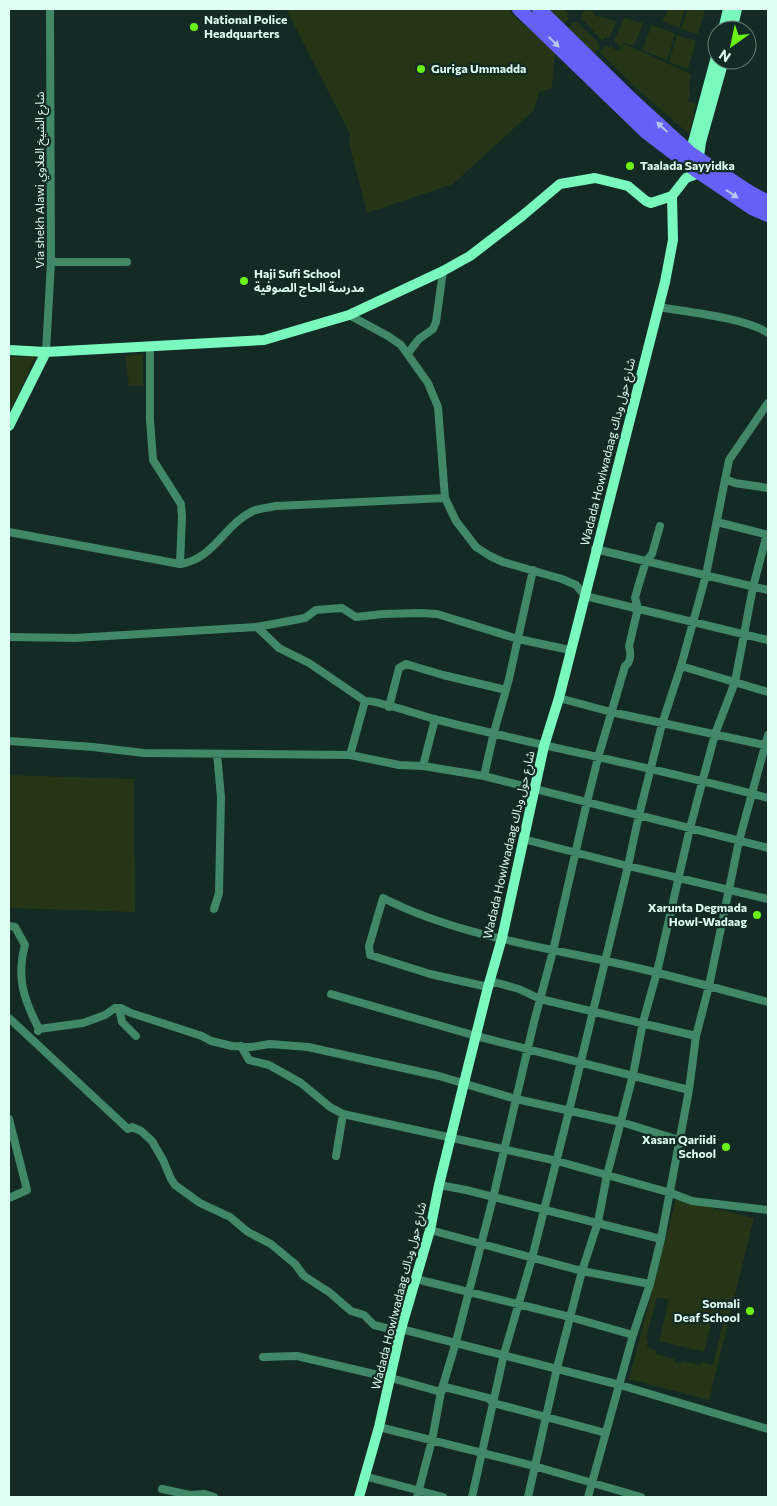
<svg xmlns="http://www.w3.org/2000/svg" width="777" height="1506" viewBox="0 0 777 1506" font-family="Commissioner,'Noto Sans Arabic',sans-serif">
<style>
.green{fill:#263516;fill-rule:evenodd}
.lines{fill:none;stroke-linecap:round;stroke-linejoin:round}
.street{stroke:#408868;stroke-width:8}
.secondary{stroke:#7af9bf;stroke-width:10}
.highway{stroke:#6560f8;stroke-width:14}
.oneway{fill:#b4c6f4}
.poi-dot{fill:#6af414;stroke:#132b24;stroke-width:2}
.labels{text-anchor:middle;stroke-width:4.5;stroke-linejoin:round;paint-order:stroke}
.poi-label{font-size:12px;font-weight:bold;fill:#dffdf2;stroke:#132b24;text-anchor:start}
.street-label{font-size:12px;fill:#dffdf2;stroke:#132b24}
</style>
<rect width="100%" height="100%" fill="#132b24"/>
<path class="green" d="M286,9H507L555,53L552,88L539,92L534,110L453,184L367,213L349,143L350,134Z
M545,9H564L569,14L567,16L569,18L563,26Z
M587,9H590L596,16L616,21L611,35L608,39L606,37L603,41L582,19L583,17L581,14Z
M669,9H685L679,28L662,21Z
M688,9H705L698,34L681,29Z
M624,18L643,23L634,46L624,43L621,47L614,41Z
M574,22L576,23L577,22L599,43L598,46L600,48L592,56L566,29Z
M652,25L675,34L667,60L642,50Z
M677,35L696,41L688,69L669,62Z
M625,44L691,74L689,91L691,92L688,101L696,104L689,134L635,87L600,52L606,46L609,48L611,46L617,51L621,49Z
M143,354V386H129L125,356Z
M36,356L12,407L9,413V357Z
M9,775L134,779L135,912L9,908Z
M676,1199L754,1218L709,1400L629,1379ZM657,1297L669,1300L659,1341L704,1352L714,1312L725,1315L713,1365L702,1362L700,1365L682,1361L681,1364L674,1362L675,1359L655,1354L656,1350L647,1347L648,1339H646Z"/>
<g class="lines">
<path class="street" d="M51,262H127
M658,307C687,312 746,318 768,333
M349,315L388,336L401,345L428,383L438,407L445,498L456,521L476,547L490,556L503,562L562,579L576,585L585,596L768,640
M150,346V420L153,460L181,504L182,516L180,564
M46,352L51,262L50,9
M408,353L419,339L433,329L436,322L443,271
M725,479L735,483L768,488
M717,522L768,535
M9,532L180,564C213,560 225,524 253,511C259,508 268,508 276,506L445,498
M595,549L768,590
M257,627L279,648L309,663L365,701C374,699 425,717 438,720C548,748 659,768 768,798
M9,637L75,638L257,627L305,618L316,610L342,608L356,617L383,614L420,613L437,614L518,639L570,650
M681,666L768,692
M559,698L611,712L765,745
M389,707L399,668L406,664L443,675L506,690
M9,741L93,747L144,753L350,755L399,765L423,766L484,776L768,848
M350,755L365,701
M423,766L435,719
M484,776L494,732L509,679L533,570
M523,839L628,866L768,899
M214,909L219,893L221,797L217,754
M9,926L15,927L25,945C16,978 24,1000 39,1029L38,1031
M331,994L476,1036L689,1090
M119,1008L122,1022L136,1036
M9,1018L128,1129L132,1127L141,1131L152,1141L163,1160L171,1179L175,1185L200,1203L230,1217L248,1232L271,1244L295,1264L304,1276L329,1292L351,1311L364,1315L374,1325L386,1328L401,1329L620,1385L768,1429
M39,1029L83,1023L105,1015L115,1008H121L131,1013L202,1036L211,1041L232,1046L251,1047L270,1044L308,1047L439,1076L516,1099L621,1122L679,1140
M696,1036L540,999L519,989L494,982L488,987L430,974L370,955L369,946L383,898C452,933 531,945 606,961C661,972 714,988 768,1002
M241,1046L249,1060L269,1065L301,1083L330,1107L343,1114L557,1161L671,1193L692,1201L768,1210
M9,1119L27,1190L9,1198
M336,1156L343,1114
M439,1185L466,1190L661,1239
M430,1230L582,1271L650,1284
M416,1279L570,1317L633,1335
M263,1357L297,1356L391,1378L441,1392L445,1387L488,1398L493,1403L606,1433
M379,1427L534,1466L641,1497
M364,1476L443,1497
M162,1489L190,1495L205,1494L214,1497
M417,1497L432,1440L441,1392L456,1342L493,1198L534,1022L553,951L587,802L598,758L625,666C631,662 631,653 629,646L638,608L635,598L638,587L646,561L652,554L660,526
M472,1497L504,1354L532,1258L569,1111L628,866L639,815L662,724L681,666L706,575L729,460L768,403
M528,1497L557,1368L582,1271L598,1222L607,1175L633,1075L643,1022L657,972L690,828L715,734L735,682L753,587L767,534
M588,1497L633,1335L650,1284L661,1239L689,1090L696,1036L709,986L739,841L768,735"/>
<path class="secondary" d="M723,30L728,9
M732,30L737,9
M689,157L717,53
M672,196L686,178L694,175L697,171L701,142L724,60
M9,350L46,352L264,340L349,315L443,271L470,256L522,216L560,184L595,178L628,186L646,201L651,203L672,196
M9,426L46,352
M359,1497L379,1427L401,1329L430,1230L439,1185L464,1083L488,987L502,938L544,746L559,698L665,282L673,240L672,196"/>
<path class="highway" d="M519,9L646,132L697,171L752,208L768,215
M539,9L632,100L690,153L751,193L768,202"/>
</g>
<defs><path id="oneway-solid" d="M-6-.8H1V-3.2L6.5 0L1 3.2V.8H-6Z" transform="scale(1.25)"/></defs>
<g class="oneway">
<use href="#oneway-solid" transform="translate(554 42) rotate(44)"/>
<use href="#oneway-solid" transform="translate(662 127) rotate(-137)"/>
<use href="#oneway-solid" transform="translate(732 194) rotate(34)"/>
</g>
<g class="poi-dot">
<circle cx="194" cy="27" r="5"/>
<circle cx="421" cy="69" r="5"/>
<circle cx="630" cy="166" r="5"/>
<circle cx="244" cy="281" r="5"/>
<circle cx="757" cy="915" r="5"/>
<circle cx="726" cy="1147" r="5"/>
<circle cx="750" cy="1311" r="5"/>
</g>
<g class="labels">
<g class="poi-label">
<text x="204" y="24">National Police<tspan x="204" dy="14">Headquarters</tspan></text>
<text x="431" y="73">Guriga Ummadda</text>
<text x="640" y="170">Taalada Sayyidka</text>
<text x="254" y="278">Haji Sufi School<tspan x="254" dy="14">مدرسة الحاج الصوفية</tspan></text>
<text x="747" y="912" text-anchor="end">Xarunta Degmada<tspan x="747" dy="14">Howl-Wadaag</tspan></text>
<text x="716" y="1144" text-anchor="end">Xasan Qariidi<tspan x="716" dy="14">School</tspan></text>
<text x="740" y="1308" text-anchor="end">Somali<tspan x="740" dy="14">Deaf School</tspan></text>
</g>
<g class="street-label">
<text transform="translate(40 180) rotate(-90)" y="4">Via shekh Alawi شارع الشيخ العلاوي</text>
<text transform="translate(608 452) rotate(-76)" y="4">Wadada Howlwadaag شارع حول وداك</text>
<text transform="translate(509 845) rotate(-77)" y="4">Wadada Howlwadaag شارع حول وداك</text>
<text transform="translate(399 1296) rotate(-76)" y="4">Wadada Howlwadaag شارع حول وداك</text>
</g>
</g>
<rect width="777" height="1506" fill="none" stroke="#dffdf2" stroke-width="20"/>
<g transform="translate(732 45) rotate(213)"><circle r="24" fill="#132b24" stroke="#657f76"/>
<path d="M0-4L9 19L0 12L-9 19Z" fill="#6af414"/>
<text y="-8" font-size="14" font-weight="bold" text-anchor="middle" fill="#dffdf2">N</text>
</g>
</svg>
